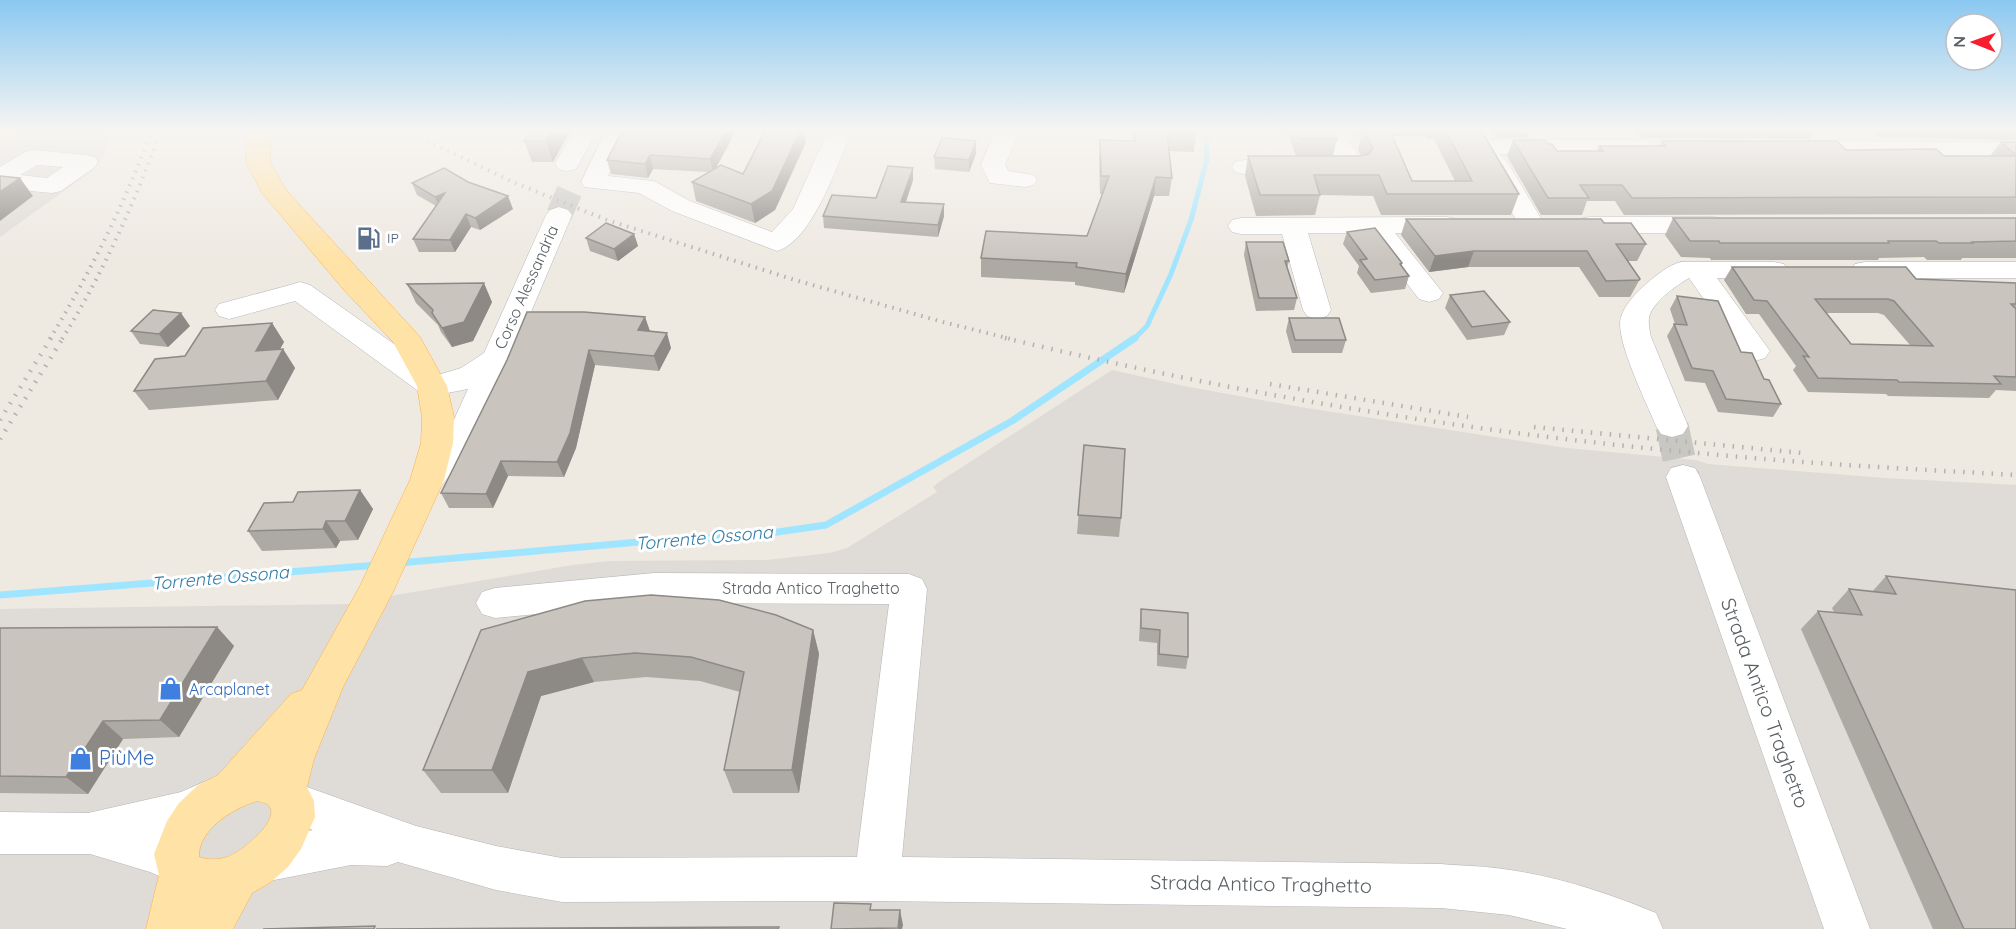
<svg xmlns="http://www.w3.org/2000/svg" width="2016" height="929" viewBox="0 0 2016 929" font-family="Quicksand,sans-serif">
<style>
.industrial{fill:#dfdbd6}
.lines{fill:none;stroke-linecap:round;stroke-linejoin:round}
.stream-far1{stroke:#a0e5ff;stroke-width:5}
.stream{stroke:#a0e5ff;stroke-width:7}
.minor-tunnel-far1{stroke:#c9c7c2;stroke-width:26;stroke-dasharray:26 13;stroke-linecap:butt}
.minor-tunnel{stroke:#c9c7c2;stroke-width:33;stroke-dasharray:33 16;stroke-linecap:butt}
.minor-casing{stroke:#b2b6ba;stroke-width:1}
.major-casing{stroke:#feaf4b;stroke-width:1}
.minor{fill:#fff;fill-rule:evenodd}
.major{fill:#ffe2a5;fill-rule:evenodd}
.rail-far1{stroke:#b1b2b3;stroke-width:4;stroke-dasharray:1.5 6;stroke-linecap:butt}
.rail{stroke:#b1b2b3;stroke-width:4.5;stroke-dasharray:1.5 8;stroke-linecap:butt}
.wall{fill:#ada9a3;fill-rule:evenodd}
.shaded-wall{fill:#8d8985}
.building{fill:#c9c4be;stroke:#8d8985;stroke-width:1.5;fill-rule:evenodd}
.labels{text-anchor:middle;stroke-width:6;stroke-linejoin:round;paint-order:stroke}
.far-service-label{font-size:14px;fill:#4e5e75;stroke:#fff;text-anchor:start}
.street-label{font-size:16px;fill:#5a6064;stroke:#fff}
.shop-label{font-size:16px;fill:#366cbe;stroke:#fff;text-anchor:start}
.water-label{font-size:18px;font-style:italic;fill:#307da7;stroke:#fff}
.near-street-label{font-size:20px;fill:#5a6064;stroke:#fff}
.near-shop-label{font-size:20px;fill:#366cbe;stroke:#fff;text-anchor:start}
</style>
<rect width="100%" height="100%" fill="#eee9e1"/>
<path class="industrial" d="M0,131H107L109,140L102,160L92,171L0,237Z
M1112,370L1189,387L1300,407L1567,448L1696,460L1708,464L1885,478L2016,485V929H0V609L352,604L396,595L573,565L609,561L767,560L830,553L847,548L937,492L933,487L939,482Z"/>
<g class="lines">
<path class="stream-far1" d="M1134,339L1147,326L1171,274L1191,220L1207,159L1206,131"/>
<path class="stream" d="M398,563L639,542L757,535L826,525L1012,421L1135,338
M0,595L378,565"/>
<path class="minor-tunnel-far1" d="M559,215L574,181"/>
<path class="minor-tunnel" d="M1672,426L1683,477"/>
<defs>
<path id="minor" d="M573,131H597L576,169L567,171L558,169L555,164Z
M606,131H630L608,176L654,181L690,201L772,232L793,209L828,131H852C838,163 812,242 777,251L672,211L639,193L584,187L581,182Z
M995,131H1019L1005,165L1008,171L1034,175L1037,180L1034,185L1025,187L990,183L981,165Z
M1318,131H1342L1366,167L1363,172L1354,174H1244L1235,172L1232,167L1235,162L1244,160H1337Z
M1740,131H1765L1779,148L1775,153C1758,157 1750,144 1740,131Z
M1486,140H1642L1650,142L1654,147L1650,152L1642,154H1499L1506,160L1545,225L1541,231L1532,233L1523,231L1519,225L1482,160L1489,154L1478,152L1474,147L1478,142Z
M1799,141L2016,142V156L1799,155L1791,153L1787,148L1791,143Z
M33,150L86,155L95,157L98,162L95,167L61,191L52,193L0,188V167L25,152ZM37,165L63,167L47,178L20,175Z
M559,207L568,210L572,215L477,440L439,489L427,492L415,489L410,480L447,435L468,389L432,396L421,393L295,301L229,319L219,316L215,310L219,304L290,285L300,282L310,285L438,375L461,368L484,353L546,215L550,210Z
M1447,217L1456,219L1460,225L1456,231L1447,233H1395L1443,293L1439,299L1429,302L1419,299L1368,233H1308L1331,310L1327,316L1317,319L1307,316L1303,310L1282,234H1241L1232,232L1228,226L1232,220L1241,218Z
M1589,217H1714L1723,219L1727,225L1723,231L1714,233H1589L1580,231L1576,225L1580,219Z
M1681,262H1774L1784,264L1788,270L1784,276L1774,278H1717L1770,351L1765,358L1755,361L1745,358L1689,278C1676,286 1652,302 1649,318C1648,325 1650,331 1651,337L1688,426L1683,434L1672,437L1661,434L1656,426C1647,404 1614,338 1621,317C1625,304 1637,292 1646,284C1657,275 1668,265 1681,262Z
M1865,262H2016V278H1865L1855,276L1851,270L1855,264Z
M1683,465L1695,468L1700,477L1870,929H1824L1666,477L1671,468Z
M654,573L909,574L922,579L927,589L902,857L1441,864C1464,866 1487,866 1510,870C1559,877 1611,894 1656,913L1663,929H1567L1509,915L1441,908L877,901L562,902L496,890L398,862L387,866L351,865L264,882L248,875L242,860L248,845L264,838L313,830L278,816L272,802L278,788L293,782L416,826L496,846L562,858L857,857L889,604L654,603L495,618L482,614L476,603L482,592L495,588Z
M211,779L226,785L232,799L226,813L184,831L166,836L193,847L199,862L193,877L177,884L150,872L90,854H0V812L88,813L181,792Z"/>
<path id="major" d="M0,131H14L10,136L0,138Z
M247,131H271L270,162L286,190L420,337L447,386L454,417L453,443L444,480L393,592L343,687L314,759L307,787L314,801L315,817L301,849L288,867L271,882L252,893L233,929H146L159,875L154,854L167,821L179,803L197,786L218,775L291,694L302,690L360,586L410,480L421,443L422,417L417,386L393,342L344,290L262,193L246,162ZM258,801C262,803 268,803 270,807C279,822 240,853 227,857C218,860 208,860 199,857C198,829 235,807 258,801Z"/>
</defs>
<use href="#minor" class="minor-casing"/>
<use href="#major" class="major-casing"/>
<use href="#minor" class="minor"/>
<use href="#major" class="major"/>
<path class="rail-far1" d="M407,131L515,183L607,220L795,280L943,322L1011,339
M50,339C90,272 125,204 151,131
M62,339C103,274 134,203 161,131"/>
<path class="rail" d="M1005,338C1236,394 1472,433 1709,454C1811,464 1913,469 2016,475
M1270,384L1468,417
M0,420L51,338
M1534,427L1802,453
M0,439L63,338"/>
</g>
<path class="wall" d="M518,131H570L553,162H532L524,141L530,133Z
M765,131H804L806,142L775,210L755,223L696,201L692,182L708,172L653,169L648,178L611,174L607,160L735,133L716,168L743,174Z
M1132,131H1196V134L1194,152L1169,151L1172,178L1169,196H1154L1124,293L1075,285V282L981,277V258L1087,236L1102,194H1100L1099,158L1100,140L1133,141Z
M1280,131H1332L1337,139L1333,156L1361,155L1358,150L1361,136H1353V131H1467L1519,194L1511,215H1381L1373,196L1320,195L1315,215L1256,216L1245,176L1248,156H1296L1288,134L1281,133ZM1392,136H1425L1427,139H1434L1455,181H1412Z
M1492,131H1530L1528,138H1496Z
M1635,131H1814L1809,139L1641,138Z
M1872,131H2016V140L1879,137Z
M1513,140L1548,144L1557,151H1597L1599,146H1660L1662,141L1846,150L1944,156H1990L2001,142H2016V214L1624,215L1615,201H1587L1582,215H1541L1507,156Z
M976,154L969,172L935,169L934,157Z
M913,180L906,202L944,216L938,237L824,228L823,216L876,198Z
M412,183L513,209L480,230L471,227L455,252H419L413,239L436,206L417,195Z
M1673,218H2016V258H1962L1961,260H1927L1924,257L1879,258L1878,260H1711L1710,258L1681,257L1665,235Z
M1406,219L1604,223L1646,244L1637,261H1627L1640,279L1630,297H1599L1579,267H1468L1429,272L1401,235Z
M1347,232L1402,263V266L1409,276L1405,289L1371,293L1357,273L1359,266L1343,244Z
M634,234L638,246L618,261L590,251L586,238Z
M1246,242L1289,261L1287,268L1297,298L1294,310L1256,311L1244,255Z
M1732,267L1916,279L2016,283V391L1996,390L1989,398L1888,396L1886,394L1808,392L1793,370L1796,366L1759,314H1746L1724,280ZM1826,313H1878L1884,315L1910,345L1851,344Z
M407,284L492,302L473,341L452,347L441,332L438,325L416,303Z
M1450,295L1510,322L1504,335L1467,340L1445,308Z
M1677,296L1741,352L1764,379L1781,404L1773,417L1718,412L1705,383L1685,381L1667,336L1674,324H1675L1670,309Z
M645,317L650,331L671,348L659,371L595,365L576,448L564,477L508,476L493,508H449L441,493L507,360Z
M1289,318L1346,340L1342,353H1292L1286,331Z
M272,323L284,342L280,349H283L295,368L278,400L149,410L134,391L185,356Z
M190,326L168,347L140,344L131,331Z
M1084,445L1121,518L1119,537L1077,534Z
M360,490L373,509L358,540L340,541L336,548L262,551L248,531L293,502Z
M1886,576L2016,590V929H1933L1801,629L1818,611L1834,612L1832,608L1849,589L1872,592Z
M1141,609L1188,657L1186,669L1157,666V643L1139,641L1140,622Z
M217,627L234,646L179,737L123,739L88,794L0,793V628Z
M481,630H813L819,654L799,793H733L724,770L740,692L700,681L646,677L594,682L541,696L508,793H441L423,770Z"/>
<path class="shaded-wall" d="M552,131H570L553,162L546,141Z
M726,131H735V133L713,173L710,159Z
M800,131H804L806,142L775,210L755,223L751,204Z
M976,141V154L969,172V160Z
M650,155L653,169L648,178L645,164Z
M913,168V180L902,213L901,202Z
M1156,177L1154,196L1124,293L1126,274Z
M20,178L33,196L0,221V192Z
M445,193L440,209L435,197Z
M508,196L513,209L480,230L475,218Z
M944,204V216L938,237V225Z
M466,214L471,227L455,252L450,240Z
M634,234L638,246L618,261L614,249Z
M1474,251L1468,267L1429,272L1435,256Z
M484,283L492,302L473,341L452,347L442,328Z
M181,313L190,326L168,347L159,334Z
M645,317L650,332L638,330Z
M272,323L284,342L268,370L256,351Z
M667,333L671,348L659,371L654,356Z
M283,349L295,368L278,400L266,381Z
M589,350L595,365L576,448L564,477L557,462Z
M501,461L508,476L493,508L486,494Z
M360,490L373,509L358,540L345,521Z
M326,521L340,541L336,548L323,529Z
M217,627L234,646L179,737L160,720Z
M813,630L819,654L799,793L792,770Z
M582,658L594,682L541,696L508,793L492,770L528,672Z
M103,721L123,739L88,794L66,777Z
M900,910L903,925L902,929H898Z"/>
<path class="building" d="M531,131H552L546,141H524Z
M622,131H726L710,159L650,155L645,164L607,160Z
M765,131H800L772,191L751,204L692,182L721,165L743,174Z
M1135,131H1196V134L1167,133L1172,178L1156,177L1126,274L1076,267L1077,263L981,258L986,231L1087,236L1109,176H1101L1100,140L1135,141Z
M1297,131H1332L1337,139H1301Z
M1363,131H1390L1412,181H1472L1446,131L1482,132L1519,194H1387L1379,175H1314L1320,195H1260L1248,156H1360L1369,154L1373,148Z
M942,138L976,141L969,160L934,157Z
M1513,140H1545L1548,144H1552L1557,151H1603L1599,146H1666L1662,141H1837L1846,150L1936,149L1944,156H2016V197L1632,198L1622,185H1580L1589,198H1548Z
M2001,142H2016V155Z
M888,166L913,168L901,202L944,204L938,225L823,216L832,195L876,198Z
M444,168L468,182L508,196L475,218L466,214L450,240L413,239L445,193L435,197L412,183Z
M0,176L20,178L0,192Z
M1673,218H2016V241L1972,242L1973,243H1939L1936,241H1888L1889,243H1720L1719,241H1690Z
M1406,219H1601L1604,223H1631L1646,244H1616L1640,279L1639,280L1606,281L1587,251H1474L1435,256Z
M606,223L634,234L614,249L586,238Z
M1375,228L1402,263L1400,264L1409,276L1375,280L1360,260L1367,259L1347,232Z
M1246,242H1283L1289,261H1285L1297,298H1259Z
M1732,267H1906L1916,279L2016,283V304H2011L2016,309V377L1994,376L2001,384L1899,382L1897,380L1818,378L1803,356L1809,357L1767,301L1754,300ZM1815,299H1888L1894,301L1933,346L1851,344Z
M484,283L464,322L442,328L432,313L433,310L407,284Z
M1484,291L1510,322L1472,327L1450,295Z
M1677,296L1718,301L1741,352L1752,353L1764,379L1769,380L1781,404L1726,399L1713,371L1692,368L1674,324L1687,325Z
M153,310L181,313L159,334L131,331Z
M527,312H584L645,317L638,330L667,333L654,356L589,350L570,433L557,462L501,461L486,494L441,493L507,360Z
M1289,318H1339L1346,340H1295Z
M272,323L256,351L283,349L266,381L134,391L155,359L185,356L203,328Z
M1084,445L1125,449L1121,518L1078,515Z
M360,490L345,521H326L323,529L248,531L264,503L293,502L298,492Z
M1886,576L2016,590V929H1964L1818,611L1862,615L1849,589L1896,594Z
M651,595L719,600L776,615L813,630L792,770H724L744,672L691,657L635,653L582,658L528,672L492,770H423L481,630L585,601Z
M1141,609L1188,613V657L1159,654L1160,630L1141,628Z
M217,627L160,720L103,721L66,777L0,776V628Z
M834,903L871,904L870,910H900L898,928L831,929Z
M375,926L374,929H263Z
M779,927L778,929H376Z"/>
<linearGradient id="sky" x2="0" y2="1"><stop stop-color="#8bc8f1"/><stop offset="0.5" stop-color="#f7f5f2"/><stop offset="1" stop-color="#f7f5f2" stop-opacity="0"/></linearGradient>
<rect width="2016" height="261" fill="url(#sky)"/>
<defs>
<symbol id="fuel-bare" viewBox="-9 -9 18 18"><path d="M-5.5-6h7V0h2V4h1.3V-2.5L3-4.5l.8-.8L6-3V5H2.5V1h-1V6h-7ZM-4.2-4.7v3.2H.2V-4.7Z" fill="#5c6f8a" stroke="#fff" stroke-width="2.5" paint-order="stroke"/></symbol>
<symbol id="shop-bare" viewBox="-9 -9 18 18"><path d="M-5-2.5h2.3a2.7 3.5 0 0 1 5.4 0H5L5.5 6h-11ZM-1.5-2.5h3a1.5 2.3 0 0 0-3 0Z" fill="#3f7fe0" stroke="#fff" stroke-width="2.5" paint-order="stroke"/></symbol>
</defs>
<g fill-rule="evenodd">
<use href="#fuel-bare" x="352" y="222" width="33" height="33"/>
<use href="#shop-bare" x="154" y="672" width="33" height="33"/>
<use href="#shop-bare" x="64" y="742" width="33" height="33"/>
</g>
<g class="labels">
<g class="far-service-label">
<text x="387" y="243">IP</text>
</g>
<g class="street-label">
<text transform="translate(526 287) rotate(-66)" y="6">Corso Alessandria</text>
<text x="811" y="594">Strada Antico Traghetto</text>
</g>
<g class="shop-label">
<text x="189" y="695">Arcaplanet</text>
</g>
<g class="water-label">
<text transform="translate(704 538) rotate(-5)" y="6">Torrente Ossona</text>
<text transform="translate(220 578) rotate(-5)" y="6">Torrente Ossona</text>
</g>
<g class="near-street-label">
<text transform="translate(1765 703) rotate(70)" y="7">Strada Antico Traghetto</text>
<text transform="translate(1261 884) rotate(1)" y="7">Strada Antico Traghetto</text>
</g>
<g class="near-shop-label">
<text x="99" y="765">PiùMe</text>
</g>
</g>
<g transform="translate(1974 42) rotate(271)"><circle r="28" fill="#ffffff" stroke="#bdbfc1" stroke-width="1.5"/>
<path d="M0-4.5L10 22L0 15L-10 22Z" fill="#f81d2f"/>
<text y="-9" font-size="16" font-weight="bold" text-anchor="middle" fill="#5a6064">N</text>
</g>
</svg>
